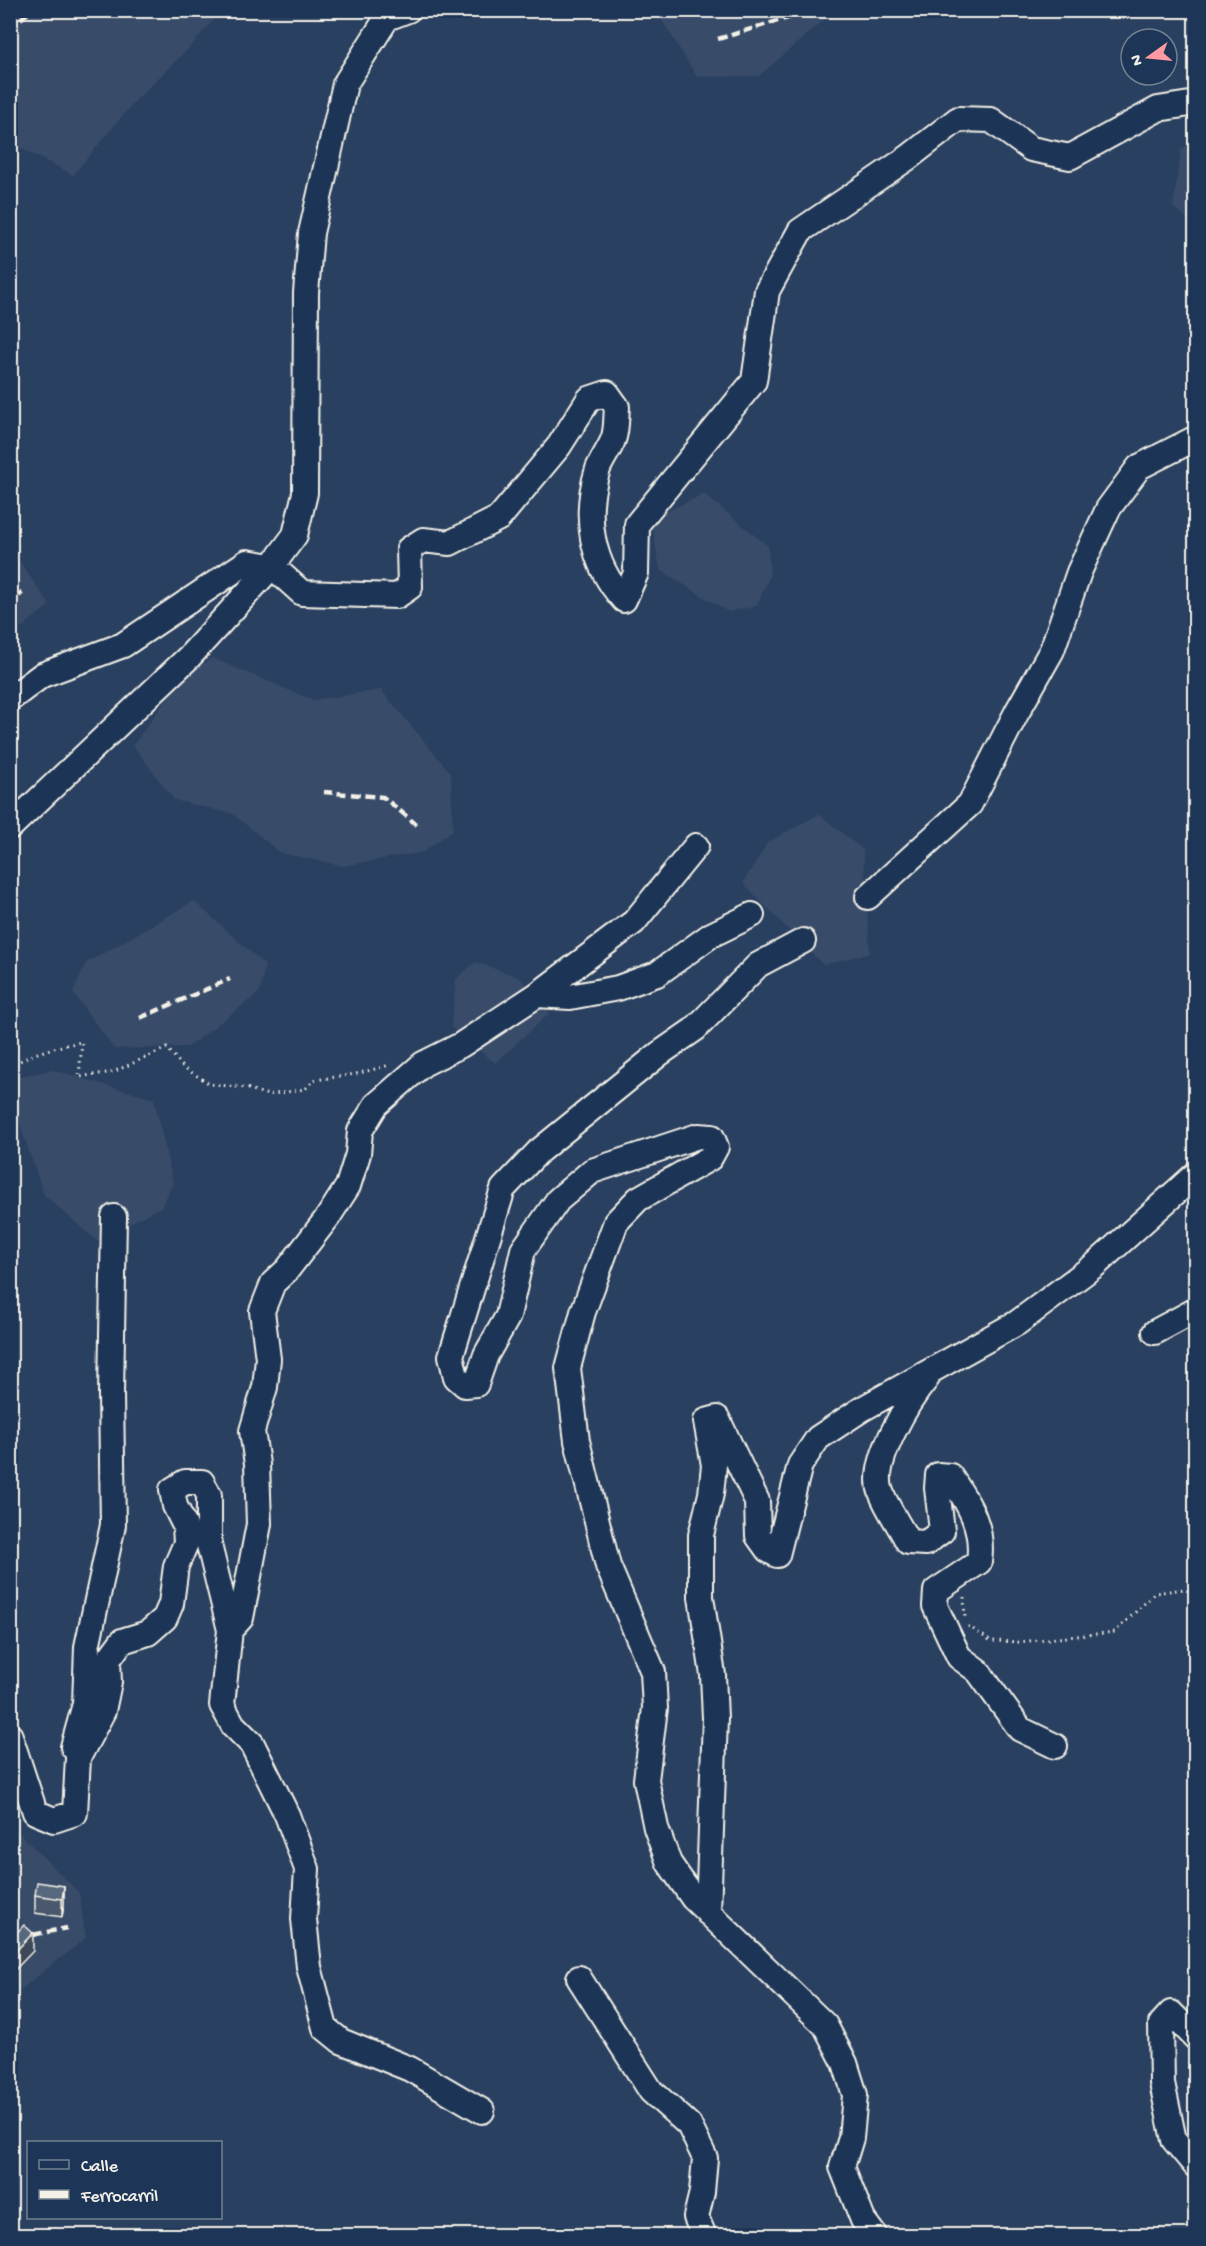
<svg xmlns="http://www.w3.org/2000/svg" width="1206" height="2246" viewBox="0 0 1206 2246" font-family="'Gochi Hand',sans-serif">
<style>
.built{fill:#374c69}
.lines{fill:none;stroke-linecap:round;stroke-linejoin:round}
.minor-casing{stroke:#f4f1e8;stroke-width:28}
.path{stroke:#f4f1e8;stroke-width:3;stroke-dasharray:1.5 4.5;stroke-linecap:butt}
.minor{stroke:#1d3557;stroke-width:24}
.rail{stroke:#f4f1e8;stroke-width:4.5;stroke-dasharray:9 4.5;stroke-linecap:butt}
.wall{fill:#4a596c;stroke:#f4f1e8;stroke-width:1.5}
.shaded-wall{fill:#3c4858;stroke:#f4f1e8;stroke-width:1.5}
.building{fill:#56677d;stroke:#f4f1e8;stroke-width:1.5}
</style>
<rect width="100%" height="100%" fill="#2a4060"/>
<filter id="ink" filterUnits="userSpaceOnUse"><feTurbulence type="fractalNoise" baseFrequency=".0167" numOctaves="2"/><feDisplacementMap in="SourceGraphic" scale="12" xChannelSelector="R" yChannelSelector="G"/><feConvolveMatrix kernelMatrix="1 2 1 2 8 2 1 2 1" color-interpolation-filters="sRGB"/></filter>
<g filter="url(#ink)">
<path class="built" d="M208,10L216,17L193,44L135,101L73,175L11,143V11Z
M659,10H828V11L825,19L759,76L697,77L658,14Z
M1195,140V226L1173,207L1181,149Z
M704,494L768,546L770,575L757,606L728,612L660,570L652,525L663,513Z
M10,548L50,605L11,636H10Z
M212,658L313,700L381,690L451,773L453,830L423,852L343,866L280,853L233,814L174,800L133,745L183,677Z
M819,814L863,850L870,953L823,965L743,883L768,842Z
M194,901L265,965L260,992L188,1047L114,1049L73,993L86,963Z
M475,962L519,977L550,1013L495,1063L451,1027L456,979Z
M53,1070L154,1099L173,1183L162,1206L97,1241L44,1195L11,1099L10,1078Z
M11,1825L79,1893L86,1938L11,1997Z"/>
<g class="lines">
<defs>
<path id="minor" d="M10,699L42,675L123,645L247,562L272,566L302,593L397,596L410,587L409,549L423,540L450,543L499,518L559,446L589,399L607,393L617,407C616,417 617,430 613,440C609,450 602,459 598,469C583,515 591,564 624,600L636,573L637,524L754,381L767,291L800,231L909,157L958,119L991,120L1031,149L1070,157L1158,109L1196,103
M10,827L189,657L272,566L295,535L305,493L306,293L311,233L345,84L387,18L408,10
M868,897L970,804L1017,712L1052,650L1079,572L1108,509L1139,467L1196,438
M803,941L758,965L695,1029L659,1054L539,1151L503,1189L451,1356L456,1377L465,1385L476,1384L486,1355L508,1316L523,1250L558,1200L592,1171L698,1136L712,1137L716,1147L710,1158L638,1199L616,1222L583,1312L568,1368L577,1441L608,1566L653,1672L655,1708L646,1780L656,1828L669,1863L693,1898L825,2025L845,2063L855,2095L851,2138L842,2167L863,2220L875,2236
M537,995L570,997L618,988L657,974L711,935L752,915
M1155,1332L1196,1310
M927,1378C908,1401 870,1463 881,1492C887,1508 900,1526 908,1542L926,1543L942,1531L937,1488L938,1475L950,1476C969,1504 984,1527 979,1562L936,1591L935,1606L959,1657L978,1671L1020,1729L1055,1746
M230,1630L222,1705L233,1725L252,1744L287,1815L307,1869L304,1919L309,1967L325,2028L341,2041L410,2069L482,2111
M10,1736L35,1812L54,1820L75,1813L78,1758L103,1711L109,1682L108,1660L122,1641L148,1633L165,1618L171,1604L176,1566L186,1543L185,1526L175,1506L172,1490L185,1482H202L209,1495V1545L230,1630L241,1618L259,1524L257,1464L252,1431L265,1387L268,1359L262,1311L273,1283L287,1270L328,1217L348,1186L358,1154L360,1131L376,1105L423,1064L461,1045L537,995L634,922L696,846
M73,1747L85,1704L87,1647L113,1525L111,1395L114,1217
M708,1913L715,1718L713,1675L701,1597V1535L711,1494L714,1465L706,1421L717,1418L757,1501L758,1536L768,1550L777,1555L800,1465L818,1438L862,1409L1017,1323L1095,1265L1196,1174
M579,1978L651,2091L689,2125L705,2158L702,2192L696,2217L704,2236
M1196,2038L1171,2013L1161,2024L1162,2083L1174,2140L1196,2166"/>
</defs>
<use href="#minor" class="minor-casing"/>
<path class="path" d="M10,1067C30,1053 58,1046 82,1042L79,1077L113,1072L167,1048L183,1067L210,1084L246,1088L268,1095L305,1089L315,1080L356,1074L390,1065
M964,1597L965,1620
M968,1626L991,1641L1019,1642L1115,1632L1155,1593L1184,1589L1196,1595"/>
<use href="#minor" class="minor"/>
<path class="rail" d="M10,27L32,10
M718,39L814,10
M10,582L22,596
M324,792L383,797L417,825
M140,1018L230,979
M10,1947L27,1936L67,1928"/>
</g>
<path class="wall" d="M64,1886V1904L62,1917L35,1913V1895Z"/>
<path class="shaded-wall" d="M64,1886V1904L62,1917V1899Z
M33,1933V1951L10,1975V1957Z"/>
<path class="building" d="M37,1882L64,1886L62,1899L35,1895Z
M24,1925L33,1933L10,1957V1940Z"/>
</g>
<rect width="1206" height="2246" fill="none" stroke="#1d3557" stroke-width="36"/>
<rect x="18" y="18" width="1170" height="2210" fill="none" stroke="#f4f1e8" stroke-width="2" filter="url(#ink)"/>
<rect x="27" y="2141" width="195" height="78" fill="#1d3557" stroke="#738091" stroke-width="1.5"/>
<rect x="39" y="2160" width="30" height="9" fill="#1d3557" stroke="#738091" stroke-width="1.5"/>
<text x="81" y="2171" font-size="18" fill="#f4f1e8">Calle</text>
<rect x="39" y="2190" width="30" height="9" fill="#f4f1e8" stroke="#738091" stroke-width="1.5"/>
<text x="81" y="2201" font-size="18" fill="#f4f1e8">Ferrocarril</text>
<g transform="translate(1149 57) rotate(255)"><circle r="28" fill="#1d3557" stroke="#738091" stroke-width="1.5"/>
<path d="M0-4.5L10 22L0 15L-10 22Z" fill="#ff9aa2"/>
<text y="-9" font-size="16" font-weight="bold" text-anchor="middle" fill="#f4f1e8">N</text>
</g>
</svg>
